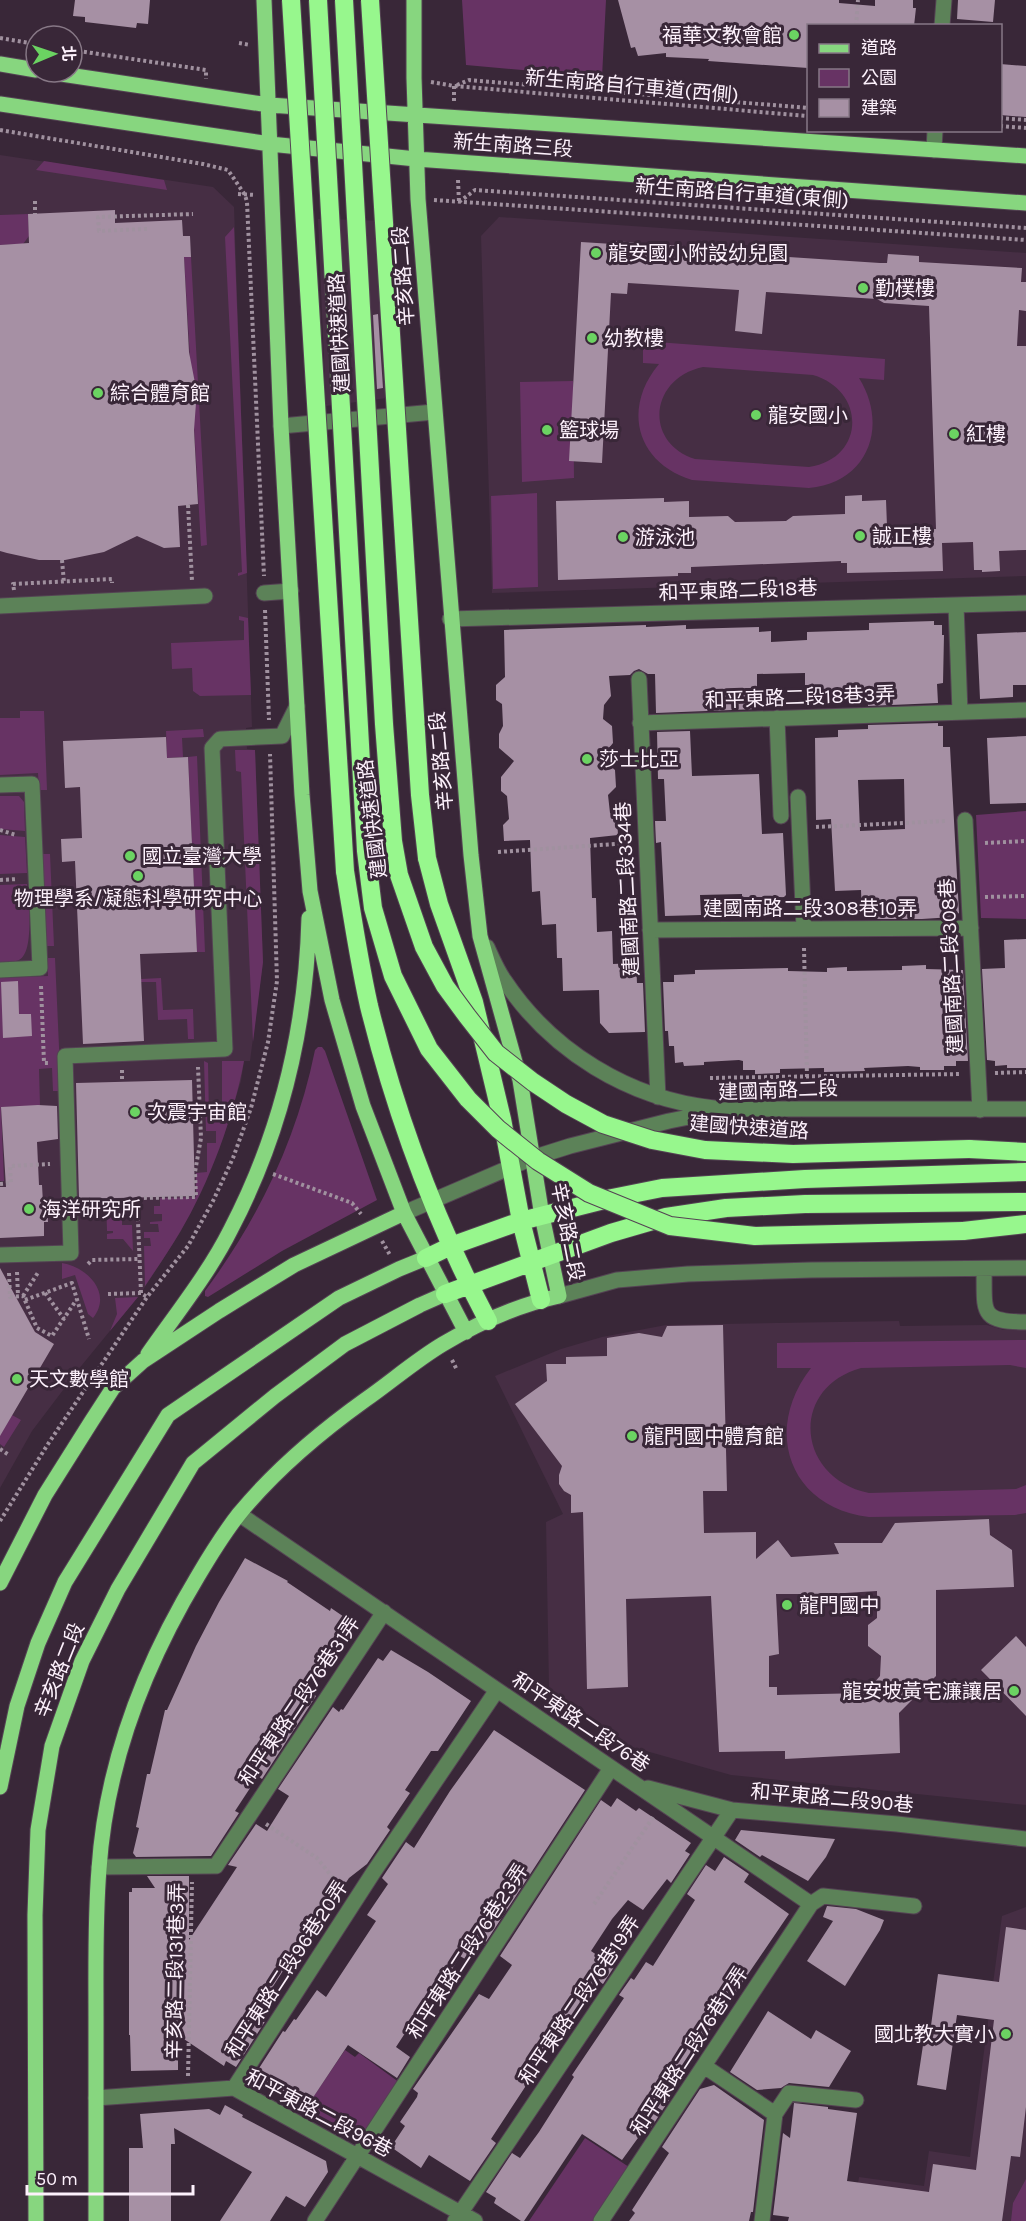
<svg xmlns="http://www.w3.org/2000/svg" width="1026" height="2221" viewBox="0 0 1026 2221" font-family="Karla,'Noto Sans TC',sans-serif">
<style>
.built{fill:#462e44}
.green{fill:#673364;fill-rule:evenodd}
.building{fill:#a690a4;fill-rule:evenodd}
.lines{fill:none;stroke-linecap:round;stroke-linejoin:round}
.minor-casing{stroke:#544353;stroke-width:17}
.major-casing{stroke:#544353;stroke-width:17}
.highway-casing{stroke:#544353;stroke-width:20}
.path{stroke:#a0919f;stroke-width:4;stroke-dasharray:3 3;stroke-linecap:butt}
.minor{stroke:#5c8258;stroke-width:15}
.major{stroke:#87d67f;stroke-width:15}
.highway{stroke:#97f78d;stroke-width:18}
.highway-bridge-casing{stroke:#544353;stroke-width:20;stroke-linecap:butt}
.highway-bridge{stroke:#97f78d;stroke-width:18}
.poi-dot{fill:#6bd362;stroke:#392738;stroke-width:2}
.labels{text-anchor:middle;stroke-width:6;stroke-linejoin:round;paint-order:stroke}
.poi-label{font-size:20px;fill:#fdf1fc;stroke:#392738;text-anchor:start}
.street-label{font-size:20px;fill:#fdf1fc;stroke:#392738}
</style>
<rect width="100%" height="100%" fill="#392738"/>
<path class="built" d="M0,155L213,187L234,207L252,727L246,728L247,749L255,750L263,962L250,1061H244L241,1081L224,1135L206,1180L181,1231L141,1293L82,1365L32,1431L0,1488Z
M499,217L1026,253V576L492,593L481,236Z
M318,219L394,221L402,396L326,406Z
M899,1321L900,1326L987,1325L1004,1330L1026,1329V1805L731,1775L625,1745L549,1688L546,1522L563,1514L495,1376L561,1349L602,1337L666,1325Z
M1026,1907V2221H852L859,2177L924,2186L929,2151L970,2157L1002,1916Z"/>
<path class="green" d="M462,0H606L602,77L466,65Z
M44,161L164,180L167,190L36,170Z
M28,214L29,236L23,244L0,245V215Z
M234,227L247,573L238,576V573L242,572L225,237Z
M184,257H191L207,545L201,546Z
M643,341L885,359L884,380L859,378C889,426 868,483 809,488L692,480C636,463 622,408 659,364L643,363ZM703,367L813,375C867,391 865,459 809,467L695,459C643,442 650,378 703,367Z
M573,381L574,478L522,482L520,382Z
M537,493L538,587L493,589L491,496Z
M239,616L248,618L251,695L200,696L193,691L192,668L172,669L171,643L244,640V621L239,620Z
M20,711H44L47,790H39L38,773L0,775V718H20Z
M203,729L204,737L182,738L183,757L167,758L166,731Z
M235,750H255L263,962L253,1042L241,772L236,771Z
M197,756L205,952H197L188,757Z
M0,796H19L24,802L25,831L0,829Z
M1026,811V919L981,918L976,815Z
M0,835L25,837L27,873L0,874Z
M42,854H50L54,946H47Z
M27,884C28,900 35,952 19,960C14,962 6,962 0,962V885Z
M47,958H55L61,1091H53L52,1068L39,1069L40,1106L1,1107L4,1181H0V978L48,976Z
M161,978L163,1010L193,1009L194,1039H188L187,1019L158,1020L156,982H141V979Z
M318,1047H322L325,1051L377,1200L282,1251L208,1297L205,1296V1291C259,1218 297,1139 315,1050Z
M204,1061L208,1063L209,1117L212,1119H220L222,1117V1061H244C234,1116 209,1184 180,1232C169,1251 157,1268 145,1286L144,1246H151L150,1238H144V1232H159L158,1224H150V1222L162,1221V1214H154V1206H160V1198L196,1197V1173L207,1172V1143H216V1131H206Z
M106,1200L119,1201V1208L123,1209V1215H126V1217H122V1225H132L133,1251L123,1239H107V1234L113,1233V1231H107Z
M62,1263C87,1267 113,1293 93,1318L88,1314L75,1275L62,1279Z
M138,1297L110,1331L117,1314L115,1298Z
M1026,1340V1368L1010,1365L861,1368C789,1388 796,1478 869,1493L1016,1489L1026,1485V1513L1015,1515L869,1517C788,1507 763,1429 811,1368H777V1343Z
M12,1415L21,1420L4,1447L0,1444V1435Z
M345,2050L355,2057L359,2053L400,2083L362,2143L303,2112Z
M585,2138L632,2169L598,2221H529Z
M1026,2179V2221H1011L1013,2203Z"/>
<path class="building" d="M75,0H150L148,24L137,23L136,28L85,22V17L73,16Z
M618,0H839V3L875,6V0H913V8H916L914,26H808V68L708,61L709,59L666,57V53L638,56L635,47L631,48Z
M958,0H995L993,22L957,19Z
M1000,64L1026,66V117L1000,115Z
M115,210V223L182,220L183,236H190L191,257H184L189,352L195,383L196,403L194,430L198,504L178,506L180,547L164,548L137,536L104,552L65,560H39L7,553L0,551V245L29,243L28,214Z
M613,241L684,246V250L880,263H887L888,254L919,256V262L1022,268L1021,282H1026V311L1019,310L1017,346H1026V550L999,551L1000,571L982,572V570H974L973,542L942,543L943,571L847,573V563H841V561L691,567V573H678V576L558,580L556,501L664,498V502L689,501V517L728,516L735,522L786,521L793,516L845,514V496L862,495V501L886,500L887,526L906,530L936,529L929,306L884,303L877,299L766,292L762,334L735,331L739,290L628,283L627,294L611,293L602,463L569,461L581,242L613,244Z
M378,314L383,388L377,389L373,315Z
M934,621V625H942V635H944L943,683L937,684L938,703L868,706L867,695L809,697V685H805V673L757,674V709L656,713L655,674H648L639,669L634,671L630,675L609,676L611,696L604,705L603,719L612,726L613,743L601,758L615,770L616,787L608,795L610,813L617,817L618,835L590,838L592,898H596L597,932L612,931L613,964L636,963L637,983H643L645,1032L609,1033L600,1023L599,990L563,991L562,958H557L556,924L542,925L540,891L532,892L530,840L504,841L503,825L509,819L507,796L501,791V777L514,761L499,748V734L503,726L502,704L496,700V685L505,677L504,630L646,625V627L686,625V629L759,627V632L771,631V642L807,640V632L869,630V623Z
M1026,632V685H1013V697L980,699L977,634Z
M938,723V726H943V747H950L959,913L953,917L922,919H875V916L862,917L861,890L835,891L831,819L816,820L815,738L838,737V730L868,729V725ZM904,779L905,829L860,831L858,780Z
M690,731L692,776L759,774L762,834L783,833L786,895L784,897L744,900L742,899V894L700,895L701,915L665,916L661,842L656,843L655,821H666L664,779H658L657,732Z
M1026,736V803L990,804L987,738Z
M166,737L167,758L188,757L197,952L140,954L144,1041L83,1044L75,861L62,862L61,839L82,838L80,787L65,788L63,741Z
M1026,939V1068H1007V1065L995,1066V1061L987,1060L982,969L1005,968L1004,940Z
M926,965V969L963,970L968,1061H956V1066H944V1070H920V1067L908,1066L864,1068L865,1071L824,1072V1068L780,1069V1073L755,1074V1070H743V1061L739,1060L704,1062V1065L684,1066L683,1062L675,1063L674,1046H669L668,1031H665L663,982H674V975L695,974V970L788,968V971L827,972V968L847,967V971L902,970V966Z
M18,981L19,1014H31L32,1036L3,1038L1,982Z
M192,1080L195,1196L79,1199L76,1083Z
M38,1105L57,1106L58,1139L37,1142L39,1185H42L43,1203H47L48,1222H44V1236L0,1238V1187H6L1,1107Z
M0,1268L35,1332L54,1344L0,1436Z
M723,1325L727,1491H703L704,1533L756,1532V1559L778,1540L791,1557L839,1554L834,1543H882L895,1523L989,1519L990,1535L1012,1550L1014,1587L936,1590V1676L899,1713L900,1753L785,1759V1751L719,1752L711,1596L626,1599L628,1687L587,1689L583,1512L571,1513V1495L564,1491L559,1484V1475L562,1466L515,1404L547,1381L546,1364H566V1357L607,1356V1338L639,1333L662,1337L667,1326ZM877,1591V1618L868,1625V1646L881,1656L880,1676L865,1693L777,1695V1687H769V1656L779,1654L776,1594H809L818,1604L824,1607L845,1593Z
M245,1558L288,1581L287,1582L330,1611L331,1608L350,1621L322,1664L321,1672L303,1687L316,1696L262,1779L258,1776L235,1811L239,1813L211,1856L136,1857L133,1853L139,1828L136,1827L147,1774H150L165,1710H167L196,1646L219,1602Z
M1016,1636L1026,1647V1716L981,1670Z
M391,1650L428,1672L471,1701L438,1751H431L405,1790L410,1793L387,1827L390,1830L367,1864L349,1878L291,1965L288,1963L256,2013L266,2020L236,2067L226,2061L224,2066L178,2035V2070L131,2071L130,2035H129V1892H132V1888H155L147,1876H189V1940L237,1867L228,1865L256,1824L267,1831L289,1796L278,1789L333,1707L339,1712L341,1709L343,1710L378,1658L383,1661Z
M494,1730L585,1790L484,1945L482,1943L470,1962L460,1956L451,1971L447,1969L396,2047L410,2057L397,2078L348,2045L308,2105L254,2076L283,2031L285,2032L294,2019L296,2020L317,1990L326,1997L376,1921L367,1915L388,1884L382,1878L406,1842L414,1848L450,1791Z
M617,1798L636,1811L639,1808L691,1843L685,1851L690,1854L671,1883L667,1879L643,1910L628,1900L612,1919L591,1951L614,1967L603,1984L596,1979L491,2139L496,2143L470,2181L429,2155L421,2168L391,2147L405,2126L400,2122L417,2097L418,2093L413,2089L479,1994L489,1999L512,1965L500,1956L601,1800L611,1807Z
M741,1830L835,1839L826,1857L808,1881L762,1855L760,1857L735,1840Z
M724,1857L749,1874L744,1882L789,1914L663,2099L671,2097L647,2134L643,2131L622,2160L582,2134L524,2221H521L494,2203L496,2198L486,2192L512,2153L520,2158L539,2132L574,2077L572,2075L624,1998L619,1995L631,1978L634,1980L646,1962L653,1966L695,1900L687,1894L706,1865L715,1871Z
M827,1906L856,1909L884,1920L880,1930L845,1986L807,1961L833,1921L823,1917Z
M1006,1927L1026,1930V2107L1020,2157L1011,2156L1002,2221H788L789,2217L773,2215L783,2133L790,2138L794,2103L828,2107V2109L857,2113L847,2181L929,2192L933,2164L976,2170L994,2020L957,2015L946,2090L917,2085L925,2032L930,2033L938,1974L999,1982Z
M768,2011L811,2039L816,2030L851,2051L829,2087L789,2083L781,2088L757,2090L730,2072Z
M714,2085L764,2120L753,2212H751L749,2221H629L635,2213L632,2210L669,2153L662,2147L700,2089Z
M225,2105L243,2115L242,2117L326,2161L328,2172L305,2207L286,2196L270,2221H220L252,2172L174,2128L175,2144H171V2221H129V2148H143L140,2114L209,2109L220,2115Z"/>
<g class="lines">
<defs>
<path id="minor" d="M942,26L944,0
M934,150L935,130
M281,426L434,412
M264,593L291,591
M956,605L960,712
M0,606L205,596
M450,619L1026,603
M639,679L658,1097
M777,718L781,816
M640,723L1026,710
M0,785L32,784L40,968L0,970
M798,797L804,929
M965,820L980,1110
M650,930L971,928
M487,947C492,958 497,970 504,980C551,1051 629,1099 714,1108
M404,1213L532,1158L570,1146L669,1121L729,1109H1026
M0,1255L71,1253L65,1056L225,1049L212,748L220,739L282,736L297,706
M984,1269C985,1311 978,1322 1026,1322
M559,1296L617,1280L688,1274L811,1270L1026,1268
M239,1514L811,1904
M648,1788L732,1810L897,1824L1026,1839
M99,1867L216,1866L384,1612
M704,2066L775,2114L762,2221
M234,2088L373,1873L497,1690
M96,2098L234,2088L475,2221
M775,2114L789,2093L856,2100
M315,2221L611,1768
M455,2221L732,1810
M601,2221L811,1904L823,1896L914,1906"/>
<path id="major" d="M264,0L281,426L302,795L310,891L332,1000L363,1106L404,1213L466,1332
M0,64L36,70
M48,72L269,105L1026,156
M0,104L270,144L416,159L1026,203
M148,1354C176,1314 209,1273 231,1229C282,1131 306,1028 309,918
M0,1583L45,1495L91,1422L113,1388L143,1361L219,1311L294,1265L404,1213
M0,1787L17,1706L38,1643L65,1582L168,1415L339,1298L399,1269L426,1258
M36,2221L35,1915L38,1830L52,1746L82,1661L118,1589L193,1463L275,1396L345,1344L420,1305L445,1294
M96,2221C96,2153 96,2085 96,2016C96,1967 95,1918 99,1869C106,1764 145,1664 198,1576C211,1554 224,1533 239,1514C275,1470 319,1433 365,1400C391,1382 416,1360 443,1344C478,1323 519,1305 559,1296L542,1216L520,1080L480,936L471,855L418,199L414,78V0"/>
<path id="highway" d="M427,858L439,904L474,1002L502,1119L521,1221L541,1300
M345,871C352,916 359,961 369,1006C396,1115 435,1221 488,1321
M969,1149L1026,1152
M963,1231L1026,1224
M426,1258L451,1246L521,1221L612,1198L662,1188L805,1179L1026,1172
M445,1294L611,1233L666,1217L726,1208L805,1204L1026,1202"/>
</defs>
<use href="#minor" class="minor-casing"/>
<use href="#major" class="major-casing"/>
<use href="#highway" class="highway-casing"/>
<path class="path" d="M856,26L858,0
M0,38L36,44
M239,43L250,45
M72,50L206,70V79
M431,82L454,86L808,116
M457,85L469,80L808,108
M454,86V101
M1000,118L1026,120
M1000,126L1026,128
M0,130L203,164L228,170L245,195L247,202L264,576
M458,180L459,202
M238,194L256,195
M434,200L1026,240
M35,201V214
M459,202L475,190L1026,228
M147,229L99,231L98,217L193,214
M188,505L192,581
M62,560L64,583
M14,590L13,584L112,579V583
M265,610L269,720
M816,827L947,821
M0,830L16,835
M985,843L1026,841
M498,852L630,843
M0,880L18,879
M985,897L1026,896
M804,948L807,1077
M41,986L44,1063H49
M122,1070V1082
M995,1073L1026,1072
M710,1078L961,1074
M273,1174L352,1203L361,1214
M0,1184L11,1183L10,1166L50,1164
M382,1241L390,1255
M88,1264L92,1260L139,1259
M17,1272L18,1296
M9,1273L10,1297L23,1296L37,1328L52,1336L77,1299
M45,1293L64,1319
M141,1293L137,1198L196,1197L195,1172L201,1138L198,1067
M108,1294L141,1293L147,1297
M23,1296L39,1271
M25,1300L72,1283L89,1339
M452,1360L457,1370
M0,1449L9,1455
M0,1521L48,1444L147,1297L188,1246L213,1201L233,1158L251,1108L268,1042L277,981L270,754
M266,1824L317,1858L341,1888
M594,1904L654,1816
M188,2076L192,1882"/>
<use href="#minor" class="minor"/>
<use href="#major" class="major"/>
<use href="#highway" class="highway"/>
<defs>
<path id="highway-bridge" d="M291,0L345,871
M318,0L366,851L373,908L393,976L429,1049L468,1099L498,1129L538,1161L589,1193L670,1226L755,1236L963,1231
M344,0L384,724L393,841L399,875L424,947L445,986L467,1016L496,1053L533,1082L566,1104L603,1124L652,1140L705,1150L793,1154L969,1149
M370,0L420,795L427,858"/>
</defs>
<use href="#highway-bridge" class="highway-bridge-casing"/>
<use href="#highway-bridge" class="highway-bridge"/>
</g>
<g class="poi-dot">
<circle cx="794" cy="35" r="6"/>
<circle cx="596" cy="253" r="6"/>
<circle cx="863" cy="288" r="6"/>
<circle cx="592" cy="338" r="6"/>
<circle cx="98" cy="393" r="6"/>
<circle cx="756" cy="415" r="6"/>
<circle cx="547" cy="430" r="6"/>
<circle cx="954" cy="434" r="6"/>
<circle cx="860" cy="536" r="6"/>
<circle cx="623" cy="537" r="6"/>
<circle cx="587" cy="759" r="6"/>
<circle cx="130" cy="856" r="6"/>
<circle cx="138" cy="876" r="6"/>
<circle cx="135" cy="1112" r="6"/>
<circle cx="29" cy="1209" r="6"/>
<circle cx="17" cy="1379" r="6"/>
<circle cx="632" cy="1436" r="6"/>
<circle cx="787" cy="1605" r="6"/>
<circle cx="1014" cy="1691" r="6"/>
<circle cx="1006" cy="2034" r="6"/>
</g>
<g class="labels">
<g class="poi-label">
<text x="782" y="42" text-anchor="end">福華文教會館</text>
<text x="608" y="260">龍安國小附設幼兒園</text>
<text x="875" y="295">勤樸樓</text>
<text x="604" y="345">幼教樓</text>
<text x="110" y="400">綜合體育館</text>
<text x="768" y="422">龍安國小</text>
<text x="559" y="437">籃球場</text>
<text x="966" y="441">紅樓</text>
<text x="872" y="543">誠正樓</text>
<text x="635" y="544">游泳池</text>
<text x="599" y="766">莎士比亞</text>
<text x="142" y="863">國立臺灣大學</text>
<text x="138" y="905" text-anchor="middle">物理學系/凝態科學研究中心</text>
<text x="147" y="1119">次震宇宙館</text>
<text x="41" y="1216">海洋研究所</text>
<text x="29" y="1386">天文數學館</text>
<text x="644" y="1443">龍門國中體育館</text>
<text x="799" y="1612">龍門國中</text>
<text x="1002" y="1698" text-anchor="end">龍安坡黃宅濂讓居</text>
<text x="994" y="2041" text-anchor="end">國北教大實小</text>
</g>
<g class="street-label">
<text transform="translate(632 86) rotate(5)" y="7">新生南路自行車道(西側)</text>
<text transform="translate(513 145) rotate(4)" y="7">新生南路三段</text>
<text transform="translate(742 193) rotate(4)" y="7">新生南路自行車道(東側)</text>
<text transform="translate(403 276) rotate(-94)" y="7">辛亥路二段</text>
<text transform="translate(339 333) rotate(-93)" y="7">建國快速道路</text>
<text transform="translate(738 590) rotate(-2)" y="7">和平東路二段18巷</text>
<text transform="translate(800 697) rotate(-2)" y="7">和平東路二段18巷3弄</text>
<text transform="translate(441 761) rotate(-95)" y="7">辛亥路二段</text>
<text transform="translate(372 819) rotate(-97)" y="7">建國快速道路</text>
<text transform="translate(627 889) rotate(-93)" y="7">建國南路二段334巷</text>
<text x="810" y="915">建國南路二段308巷10弄</text>
<text transform="translate(951 966) rotate(-93)" y="7">建國南路二段308巷</text>
<text transform="translate(778 1090) rotate(-2)" y="7">建國南路二段</text>
<text transform="translate(749 1127) rotate(4)" y="7">建國快速道路</text>
<text transform="translate(568 1232) rotate(79)" y="7">辛亥路二段</text>
<text transform="translate(59 1670) rotate(-68)" y="7">辛亥路二段</text>
<text transform="translate(299 1701) rotate(-56)" y="7">和平東路二段76巷31弄</text>
<text transform="translate(581 1722) rotate(34)" y="7">和平東路二段76巷</text>
<text transform="translate(832 1798) rotate(5)" y="7">和平東路二段90巷</text>
<text transform="translate(467 1951) rotate(-57)" y="7">和平東路二段76巷23弄</text>
<text transform="translate(286 1969) rotate(-57)" y="7">和平東路二段96巷20弄</text>
<text transform="translate(175 1971) rotate(-89)" y="7">辛亥路二段131巷3弄</text>
<text transform="translate(579 2000) rotate(-56)" y="7">和平東路二段76巷19弄</text>
<text transform="translate(689 2051) rotate(-57)" y="7">和平東路二段76巷17弄</text>
<text transform="translate(319 2113) rotate(28)" y="7">和平東路二段96巷</text>
</g>
</g>
<rect x="807" y="24" width="195" height="108" fill="#392738" stroke="#877886" stroke-width="1.5"/>
<rect x="819" y="44" width="30" height="9" fill="#87d67f" stroke="#877886" stroke-width="1.5"/>
<text x="861" y="54" font-size="18" fill="#fdf1fc">道路</text>
<rect x="819" y="69" width="30" height="18" fill="#673364" stroke="#877886" stroke-width="1.5"/>
<text x="861" y="84" font-size="18" fill="#fdf1fc">公園</text>
<rect x="819" y="99" width="30" height="18" fill="#a690a4" stroke="#877886" stroke-width="1.5"/>
<text x="861" y="114" font-size="18" fill="#fdf1fc">建築</text>
<g transform="translate(54 54) rotate(88)"><circle r="28" fill="#392738" stroke="#877886" stroke-width="1.5"/>
<path d="M0-4.5L10 22L0 15L-10 22Z" fill="#6bd362"/>
<text y="-9" font-size="16" font-weight="bold" text-anchor="middle" fill="#fdf1fc">北</text>
</g>
<path d="M27 2185v9h166v-9" fill="none" stroke="#fdf1fc" stroke-width="3"/>
<text x="36" y="2185" font-size="18" fill="#fdf1fc" stroke="#392738" stroke-width="4.5" paint-order="stroke">50 m</text>
</svg>
